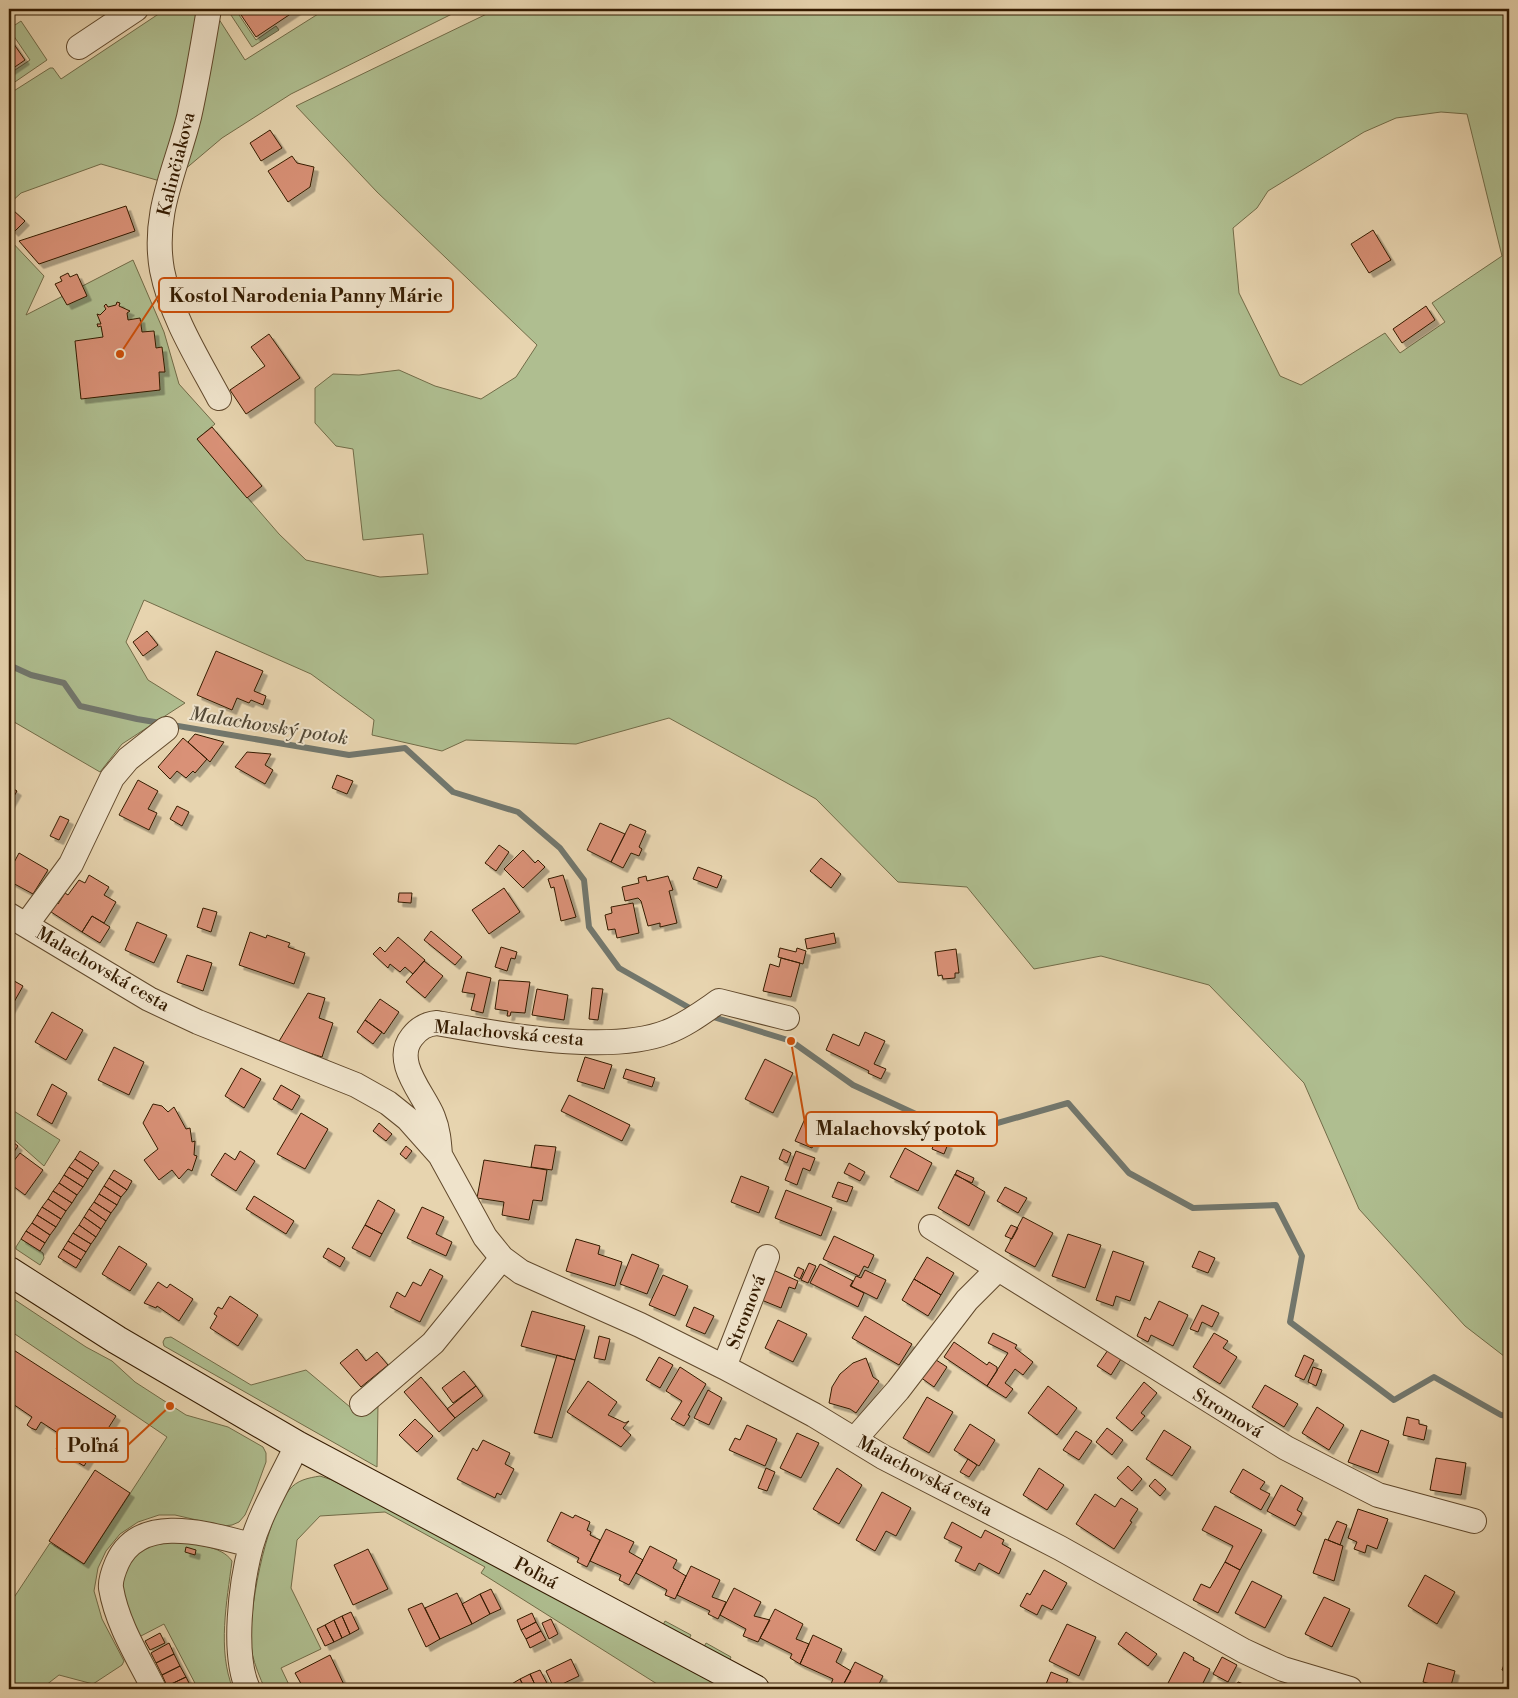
<svg xmlns="http://www.w3.org/2000/svg" width="1518" height="1698" viewBox="0 0 1518 1698" font-family="'Libre Bodoni',serif">
<style>
.green{fill:#afbe90;stroke:#726c48;fill-rule:evenodd}
.lines{fill:none;stroke-linecap:round;stroke-linejoin:round}
.stream{stroke:#72776d;stroke-width:6}
.building{fill:#d99177;stroke:#341b00;filter:url(#shadow)}
.street-casing{stroke:#61492c;stroke-width:26}
.secondary-casing{stroke:#341b00;stroke-width:30}
.street{stroke:#efe3cb;stroke-width:24}
.secondary{stroke:#efe3cb;stroke-width:28}
.labels{text-anchor:middle;stroke-width:4;stroke-linejoin:round;paint-order:stroke}
.street-label{font-size:18px;fill:#341b00;stroke:#efe3cb}
.water-label{font-size:19px;font-style:italic;fill:#534937;stroke:#efe3cb}
.leader{fill:none;stroke:#cd500a;stroke-width:2}
.callout-dot{fill:#cd500a;stroke:#efe3cb;stroke-width:2}
.callout{fill:#efe3cb;stroke:#cd500a;stroke-width:2}
.callout-label{font-size:19px;text-anchor:middle;font-weight:bold;fill:#341b00}
</style>
<defs>
<filter id="shadow"><feDropShadow dx="4.5" dy="4.5" stdDeviation="0" flood-color="#0004"/></filter>
</defs>
<rect width="100%" height="100%" fill="#e7d4af"/>
<filter id="stains"><feTurbulence type="fractalNoise" baseFrequency=".004" numOctaves="4"/><feColorMatrix values="0 0 0 0 .2 0 0 0 0 .09 0 0 0 0 .02 0 0 0 .5 -.17"/></filter>
<radialGradient id="worn" r=".72"><stop offset=".6" stop-color="#630" stop-opacity="0"/><stop offset="1" stop-color="#630" stop-opacity=".3"/></radialGradient>
<path class="green" d="M166,9H203L192,72L160,181L101,164L21,193L9,204V94L50,68H53L61,79Z
M227,9H235L256,40L276,26L279,30L252,47Z
M326,9H462L291,94L222,138L177,176L215,13L245,60Z
M497,9H1509V1360L1465,1326L1359,1209L1304,1083L1209,985L1101,956L1034,969L967,887L898,882L816,799L669,718L576,744L466,740L442,751L372,735L374,720L311,674L144,600L126,642L148,680L185,703L122,744L100,772L9,719V239L44,276L26,315L133,260L164,332L179,384L215,424L197,439L279,534L306,560L380,577L428,574L423,534L363,540L353,449L336,446L315,423V388L333,374L359,375L399,370L435,386L481,399L516,377L537,345L377,192L296,106ZM1441,112L1467,114L1502,256L1432,303L1445,322L1400,353L1385,333L1301,385L1280,376L1239,293L1233,228L1257,208L1268,191L1364,132L1396,118Z
M21,21L47,60L9,86V74L30,60L9,29Z
M9,1108L60,1140L44,1166L9,1135Z
M21,1239L43,1253L44,1258L40,1265L16,1249V1247Z
M9,1296L86,1347L112,1361L135,1382L186,1415L228,1427L263,1447L266,1453V1462L255,1492L245,1515L239,1522L232,1525L223,1526L175,1515H159L138,1522L120,1534L106,1551L98,1568L94,1591L102,1619L124,1661L122,1665L93,1684L59,1675L41,1689H9V1605L50,1543L84,1564L167,1437L9,1330Z
M171,1337L251,1385L306,1370L356,1412L378,1403L377,1467L164,1346L163,1342L165,1338Z
M320,1476L332,1480L729,1689H665L481,1573L485,1567L385,1512L320,1516L297,1540L291,1588L321,1649L281,1668L291,1689H265C260,1678 255,1666 252,1653C246,1617 266,1518 289,1490C297,1480 308,1478 320,1476Z
M176,1541C194,1545 221,1545 232,1561C227,1601 217,1650 233,1689H198L164,1624L139,1637L122,1597L121,1582L132,1556L145,1547Z
M665,1621L691,1635L689,1639L663,1625Z
M706,1643L731,1657L729,1661L704,1647Z"/>
<g class="lines">
<path class="stream" d="M9,665L31,675L64,683L80,706L137,719L349,755L405,748L453,792L518,812L560,848L584,880L589,927L619,968L695,1011
M710,1016L791,1041L853,1085L959,1134L1068,1103L1129,1173L1193,1208L1276,1205L1302,1256L1290,1322L1394,1400L1434,1377L1501,1415L1509,1416"/>
</g>
<path class="building" d="M237,9H298L256,37Z
M11,40L25,60L9,71V41Z
M270,130L282,148L261,161L250,143Z
M292,156L297,163L314,167L310,187L288,202L268,171Z
M126,206L135,231L39,264L19,241Z
M13,210L25,221L14,232L9,227V214Z
M1373,230L1391,260L1369,273L1351,244Z
M68,273L70,277L77,274L87,296L67,305L55,284L62,281L60,277Z
M117,302L120,303L119,306L130,311L127,313L128,320L140,318L142,332L154,331L156,348L162,347L165,372H159L160,390L81,399L75,341L103,337L101,326L98,327L97,324H101L97,314L100,315L106,309L104,306L106,304L108,307L116,305Z
M1426,306L1435,320L1402,343L1393,329Z
M269,334L300,378L246,414L230,390L265,366L251,347Z
M212,427L262,486L247,498L197,439Z
M147,631L158,645L143,656L133,642Z
M216,651L263,671L254,691L266,696L263,705L251,700L249,703L237,698L232,710L197,695Z
M195,734L224,742L210,762L188,742Z
M183,738L207,759L195,773L193,771L186,778L177,771L170,779L158,767Z
M247,752L271,754L265,765L273,770L265,784L235,767Z
M337,775L353,781L347,794L332,788Z
M138,780L158,791L148,809L157,813L149,830L119,815Z
M9,786L17,791L9,805Z
M177,806L189,812L182,826L170,819Z
M60,816L69,820L59,840L50,836Z
M600,823L625,834L611,862L587,850Z
M630,824L646,831L639,847L642,849L639,856L631,853L623,868L611,862Z
M499,845L509,852L496,871L485,863Z
M523,850L535,863L538,860L545,867L523,888L504,869Z
M19,853L48,870L33,894L9,881V872Z
M821,858L841,874L831,888L810,871Z
M698,867L722,876L717,888L693,879Z
M89,875L109,887L104,895L116,902L104,923L92,916L82,932L48,910L55,901L58,904L65,893L68,895L79,880L85,883Z
M563,875L576,917L561,921L554,887L551,888L548,879Z
M646,876L647,881L668,876L673,890L669,891L677,923L660,927V923L648,926L641,901L638,898L625,901L622,887L639,883L638,878Z
M504,888L520,912L489,934L472,910Z
M399,893H412L411,903L398,902Z
M633,903L639,933L617,938L615,929L608,930L605,915L612,913L611,907Z
M203,908L217,912L211,932L197,927Z
M92,916L110,927L100,943L82,932Z
M137,922L167,935L154,963L125,950Z
M431,931L462,957L455,965L424,940Z
M250,932L266,938L267,935L290,943L288,947L305,953L294,984L239,965Z
M834,933L836,943L807,949L805,939Z
M398,937L425,960L413,974L405,967L400,972L390,964L388,968L373,954L380,947L385,952Z
M501,947L517,952L515,959L511,958L507,971L495,967Z
M780,948L796,952L797,948L806,951L803,964L778,957Z
M956,949L959,973H955V978L943,979L942,975L938,976L935,952Z
M187,955L212,963L203,991L177,982Z
M781,958L800,963L791,997L763,991L770,964L779,967Z
M424,961L443,976L425,998L406,982Z
M467,972L491,978L483,1013L471,1010L475,994L462,992Z
M9,978L23,986L9,1011Z
M499,980L530,982L525,1013L511,1012L510,1016H507L508,1011L495,1009Z
M592,988L603,989L598,1020L589,1019Z
M537,989L568,995L564,1020L532,1015Z
M308,993L325,998L319,1018L333,1023L322,1057L278,1043Z
M380,999L399,1012L384,1034L365,1020Z
M52,1012L83,1030L66,1060L35,1042Z
M365,1020L382,1032L373,1044L357,1032Z
M865,1032L885,1041L874,1064L886,1069L881,1079L868,1073L869,1071L826,1050L833,1034L859,1046Z
M114,1047L144,1062L129,1095L98,1080Z
M585,1057L612,1065L604,1089L577,1081Z
M765,1059L793,1073L773,1113L745,1099Z
M241,1068L261,1079L244,1108L225,1096Z
M626,1069L655,1078L652,1087L623,1078Z
M52,1084L67,1093L52,1124L37,1115Z
M281,1085L300,1096L292,1110L273,1099Z
M569,1095L630,1125L622,1141L561,1111Z
M153,1104L162,1106L168,1112L174,1107L186,1129L190,1128L192,1142L195,1141L194,1155L197,1156L192,1171L188,1169L179,1179L172,1170L159,1180L144,1160L158,1149L143,1123Z
M301,1113L328,1129L305,1169L277,1154Z
M807,1114L824,1121L812,1148L795,1141Z
M379,1123L392,1134L386,1141L373,1131Z
M9,1139L18,1146L9,1159Z
M936,1139L948,1144L944,1154L932,1149Z
M535,1145L556,1147L552,1170L531,1167Z
M406,1146L412,1151L406,1159L400,1154Z
M905,1148L932,1163L918,1191L890,1177Z
M783,1149L791,1153L787,1163L779,1159Z
M80,1151L99,1163L93,1171L75,1159Z
M240,1151L255,1161L236,1191L211,1175L225,1153L235,1160Z
M796,1151L815,1158L810,1171L803,1168L797,1185L785,1180Z
M20,1153L43,1170L25,1195L9,1183V1167Z
M75,1159L93,1171L88,1179L69,1167Z
M484,1160L547,1170L542,1201L533,1200L529,1220L502,1215L504,1202L477,1198Z
M849,1163L865,1172L860,1181L844,1173Z
M69,1167L88,1179L83,1187L64,1175Z
M114,1170L132,1181L127,1190L109,1178Z
M957,1170L974,1178L972,1183L955,1175Z
M955,1174L985,1192L969,1226L938,1208Z
M64,1175L83,1187L77,1195L59,1183Z
M741,1176L769,1187L759,1213L731,1202Z
M109,1178L127,1190L121,1197L104,1186Z
M838,1182L853,1187L847,1202L832,1197Z
M59,1183L77,1195L72,1203L53,1191Z
M104,1186L121,1197L117,1205L99,1194Z
M1005,1187L1027,1198L1018,1213L997,1201Z
M786,1190L832,1208L821,1236L775,1218Z
M53,1191L72,1203L66,1211L48,1199Z
M99,1194L117,1205L111,1213L94,1202Z
M254,1196L294,1221L286,1234L246,1209Z
M48,1199L66,1211L61,1219L42,1207Z
M378,1200L395,1210L382,1234L365,1225Z
M94,1202L111,1213L106,1221L89,1209Z
M42,1207L61,1219L56,1227L37,1215Z
M422,1207L444,1217L436,1234L452,1242L446,1256L407,1238Z
M89,1209L106,1221L101,1229L84,1217Z
M37,1215L56,1227L50,1235L32,1223Z
M84,1217L101,1229L96,1237L79,1225Z
M1023,1217L1053,1233L1035,1267L1005,1251Z
M32,1223L50,1235L45,1243L26,1231Z
M79,1225L96,1237L91,1244L73,1233Z
M365,1225L382,1234L370,1257L352,1248Z
M1011,1225L1018,1228L1012,1239L1005,1236Z
M26,1231L45,1243L40,1251L21,1239Z
M73,1233L91,1244L86,1252L68,1241Z
M1068,1234L1101,1245L1085,1288L1052,1276Z
M834,1236L874,1255L868,1268L864,1266L859,1276L823,1259Z
M576,1239L600,1246L598,1254L622,1262L615,1286L566,1271Z
M68,1241L86,1252L81,1260L63,1249Z
M119,1246L147,1264L130,1291L102,1274Z
M328,1248L345,1258L340,1267L323,1257Z
M63,1249L81,1260L76,1268L58,1257Z
M1113,1251L1144,1262L1130,1301L1116,1296L1113,1306L1096,1300Z
M1199,1251L1215,1258L1208,1273L1192,1267Z
M632,1254L659,1265L647,1294L620,1284Z
M927,1257L954,1273L941,1295L914,1279Z
M809,1263L816,1266L808,1283L801,1280Z
M820,1264L853,1281L850,1286L864,1293L858,1307L810,1283Z
M798,1267L804,1270L800,1279L794,1276Z
M430,1269L443,1276L420,1322L390,1307L397,1292L405,1297L413,1282L421,1286Z
M771,1269L798,1281L795,1289L789,1287L781,1308L759,1299Z
M865,1270L886,1280L877,1299L851,1286L856,1276L861,1278Z
M663,1275L688,1286L675,1316L649,1305Z
M914,1279L941,1295L928,1316L902,1300Z
M158,1282L167,1288L170,1284L193,1299L179,1321L157,1306L156,1308L144,1303Z
M230,1296L258,1315L238,1346L210,1328L217,1316L214,1314L218,1307L222,1309Z
M1159,1301L1188,1315L1173,1346L1151,1335L1148,1342L1137,1336L1145,1317L1150,1320Z
M1202,1305L1219,1313L1212,1327L1202,1322L1198,1332L1190,1329Z
M694,1307L714,1316L705,1334L686,1326Z
M532,1311L585,1326L575,1360L521,1346Z
M865,1316L912,1344L899,1365L852,1338Z
M778,1320L807,1334L793,1362L765,1348Z
M993,1333L1017,1345L1015,1348L1033,1362L1023,1375L1015,1369L1005,1383L1013,1389L1006,1398L987,1386L1008,1353L988,1343Z
M1214,1333L1228,1341L1223,1348L1237,1357L1220,1384L1193,1367Z
M599,1336L610,1339L605,1360L594,1358Z
M954,1342L987,1365L989,1362L997,1367V1371L987,1386L944,1357Z
M9,1347L116,1416L84,1466L56,1449L64,1437L41,1422L36,1430L31,1428L27,1425L32,1417L10,1402L9,1404Z
M357,1349L366,1361L377,1352L388,1365L361,1387L340,1363Z
M1108,1350L1121,1359L1111,1375L1097,1366Z
M557,1355L575,1360L552,1438L534,1433Z
M1304,1355L1314,1360L1304,1380L1295,1376Z
M659,1357L673,1365L660,1388L646,1380Z
M866,1358L873,1377L879,1381L856,1413L850,1409L829,1403L832,1387L840,1374L853,1363Z
M933,1358L947,1367L934,1387L920,1377Z
M680,1367L706,1384L688,1415L690,1416L684,1426L671,1419L682,1401L666,1391Z
M1313,1367L1322,1370L1316,1386L1308,1382Z
M464,1371L476,1386L453,1403L442,1388Z
M421,1377L455,1418L439,1432L404,1392Z
M588,1381L617,1402L608,1415L625,1423L629,1421L623,1428L631,1435L621,1447L567,1412Z
M1144,1382L1157,1393L1141,1413L1145,1416L1132,1431L1116,1418Z
M1265,1385L1298,1404L1284,1427L1252,1407Z
M476,1386L483,1396L455,1418L447,1409Z
M1048,1386L1077,1408L1057,1435L1028,1413Z
M708,1390L722,1398L709,1425L694,1418Z
M927,1397L953,1412L929,1453L903,1438Z
M1317,1407L1344,1425L1329,1450L1302,1433Z
M1407,1417L1419,1420V1424L1427,1426L1424,1440L1403,1435Z
M415,1419L433,1436L417,1452L399,1435Z
M970,1424L995,1440L979,1466L954,1450Z
M747,1425L777,1439L765,1466L729,1450L735,1438L740,1440Z
M1107,1428L1123,1440L1112,1455L1096,1442Z
M1164,1430L1191,1447L1172,1476L1146,1459Z
M1361,1430L1389,1441L1378,1473L1348,1462Z
M1076,1431L1092,1441L1079,1460L1063,1450Z
M797,1433L819,1443L801,1478L780,1468Z
M483,1440L510,1453L505,1464L514,1469L501,1495L497,1493L495,1498L457,1479L473,1448L477,1451Z
M1436,1458L1466,1463L1461,1495L1430,1490Z
M968,1459L977,1465L969,1477L960,1472Z
M1128,1466L1142,1479L1132,1491L1117,1478Z
M766,1468L775,1472L767,1491L758,1488Z
M837,1468L862,1485L839,1524L813,1509Z
M1039,1468L1064,1485L1047,1510L1023,1495Z
M1243,1469L1265,1482L1260,1489L1270,1494L1261,1510L1230,1492Z
M95,1470L130,1493L84,1564L49,1541Z
M1155,1479L1166,1489L1160,1496L1149,1486Z
M1281,1485L1303,1498L1297,1510L1302,1513L1295,1526L1267,1511Z
M882,1492L911,1508L896,1536L886,1531L875,1551L856,1540Z
M1095,1494L1115,1507L1121,1498L1138,1509L1130,1521L1132,1522L1114,1549L1076,1524Z
M1215,1506L1262,1530L1240,1570L1225,1562L1233,1546L1202,1530Z
M1358,1509L1388,1519L1377,1549L1367,1545L1365,1553L1354,1549L1357,1542L1348,1538Z
M561,1512L573,1518L575,1515L590,1522L587,1530L591,1532L590,1535L600,1540L587,1567L577,1562L579,1558L547,1541Z
M1337,1521L1347,1525L1340,1545L1328,1540Z
M952,1522L981,1538L985,1530L1004,1540L1002,1544L1011,1549L999,1574L979,1563L975,1571L955,1561L962,1547L944,1538Z
M606,1529L634,1542L629,1552L643,1560L629,1585L619,1580L621,1575L590,1561Z
M1325,1539L1343,1546L1334,1581L1313,1573Z
M650,1546L677,1560L673,1568L686,1576L675,1599L665,1595L667,1590L636,1573Z
M186,1547L196,1550L195,1555L185,1552Z
M368,1549L388,1589L353,1605L334,1565Z
M1225,1562L1240,1570L1218,1613L1193,1600L1201,1584L1210,1588Z
M691,1566L720,1580L712,1597L726,1602L718,1619L708,1614L710,1611L677,1595Z
M1044,1570L1067,1583L1052,1610L1042,1605L1037,1615L1020,1606L1027,1593L1030,1595Z
M1425,1575L1455,1592L1437,1624L1408,1606Z
M1252,1581L1282,1596L1265,1628L1235,1613Z
M734,1588L761,1602L754,1616L770,1620L758,1642L743,1636L746,1629L720,1615Z
M491,1589L501,1609L490,1614L480,1594Z
M457,1593L472,1624L440,1639L425,1608Z
M480,1594L490,1614L472,1624L462,1604Z
M1324,1597L1350,1609L1332,1647L1305,1634Z
M422,1603L440,1639L426,1647L408,1609Z
M775,1609L803,1624L796,1639L809,1644L800,1664L790,1658L792,1654L760,1638Z
M351,1612L359,1629L350,1634L342,1616Z
M532,1613L536,1622L521,1630L517,1620Z
M342,1616L350,1634L342,1638L334,1620Z
M551,1619L558,1634L549,1639L542,1623Z
M334,1620L342,1638L334,1642L325,1625Z
M536,1622L541,1631L526,1639L521,1630Z
M1067,1624L1096,1637L1079,1676L1049,1661Z
M325,1625L334,1642L325,1646L317,1629Z
M541,1631L546,1640L530,1648L526,1639Z
M1126,1632L1157,1654L1148,1666L1118,1644Z
M160,1633L165,1643L150,1650L145,1641Z
M813,1635L842,1649L836,1662L851,1671L841,1689L831,1684L833,1679L800,1664Z
M169,1643L174,1654L156,1663L151,1653Z
M1509,1651V1672L1502,1670Z
M1184,1652L1194,1658L1193,1660L1210,1669L1200,1689H1165Z
M174,1654L180,1666L162,1675L156,1663Z
M330,1655L346,1689H304L295,1673Z
M1222,1657L1237,1665L1228,1682L1213,1674Z
M571,1659L579,1676L554,1688L546,1671Z
M855,1662L883,1676L877,1688L879,1689H841Z
M1428,1663L1455,1671L1450,1689L1423,1682Z
M180,1666L186,1677L167,1686L162,1675Z
M540,1670L550,1689H537L530,1674Z
M1051,1672L1068,1679L1064,1689H1044Z
M530,1674L537,1689H525L520,1679Z
M186,1677L192,1689H169L167,1686Z
M520,1679L525,1689H512L510,1685Z
M1238,1682L1257,1689H1235Z
M510,1685L512,1689H501Z"/>
<g class="lines">
<defs>
<path id="street" d="M209,9C203,45 197,81 189,117C176,170 152,213 162,270C171,316 197,357 219,398
M79,47L136,9
M9,915L149,999L198,1022L356,1085L388,1103L408,1119L440,1155L485,1237L502,1258L521,1272L640,1325L724,1367L814,1415L883,1457L1060,1548L1244,1651L1283,1669L1350,1689
M26,925L71,864L112,778L128,759L166,729
M440,1155C439,1142 438,1129 433,1117C424,1094 392,1062 412,1037C419,1028 426,1024 437,1023C498,1034 609,1055 667,1032C686,1025 703,1012 719,1001L787,1018
M931,1227L1286,1448L1378,1495L1474,1521
M724,1367L767,1257
M362,1404L433,1343L502,1258
M855,1439L898,1390L967,1300L998,1269
M154,1689C138,1657 117,1624 111,1588C110,1580 114,1570 117,1563C140,1511 211,1535 251,1545
M248,1689C232,1654 241,1583 251,1546C261,1511 282,1478 297,1445"/>
<path id="secondary" d="M9,1271L117,1340L297,1445L755,1689"/>
</defs>
<use href="#street" class="street-casing"/>
<use href="#secondary" class="secondary-casing"/>
<use href="#street" class="street"/>
<use href="#secondary" class="secondary"/>
</g>
<g class="labels">
<g class="street-label">
<text transform="translate(176 164) rotate(-76)" y="6">Kalinčiakova</text>
<text transform="translate(103 969) rotate(30)" y="6">Malachovská cesta</text>
<text transform="translate(509 1033) rotate(5)" y="6">Malachovská cesta</text>
<text transform="translate(746 1312) rotate(-69)" y="6">Stromová</text>
<text transform="translate(1228 1413) rotate(31)" y="6">Stromová</text>
<text transform="translate(925 1476) rotate(28)" y="6">Malachovská cesta</text>
<text transform="translate(536 1573) rotate(28)" y="6">Poľná</text>
</g>
<g class="water-label">
<text transform="translate(269 725) rotate(9)" y="7">Malachovský potok</text>
</g>
</g>
<path class="leader" d="M120 354L159 295M791 1041L806 1129M170 1406L128 1445"/>
<g class="callout-dot">
<circle cx="120" cy="354" r="5"/>
<circle cx="791" cy="1041" r="5"/>
<circle cx="170" cy="1406" r="5"/>
</g>
<g class="callout">
<rect x="159" y="278" width="294" height="34" rx="5"/>
<rect x="806" y="1112" width="191" height="34" rx="5"/>
<rect x="57" y="1428" width="71" height="34" rx="5"/>
</g>
<g class="callout-label">
<text x="306" y="302">Kostol Narodenia Panny Márie</text>
<text x="901" y="1135">Malachovský potok</text>
<text x="93" y="1452">Poľná</text>
</g>
<rect width="1518" height="1698" fill="none" stroke="#e7d4af" stroke-width="30"/>
<rect x="10" y="10" width="1498" height="1678" fill="none" stroke="#341b00" stroke-width="2.5"/>
<rect x="15" y="15" width="1488" height="1668" fill="none" stroke="#341b00"/>
<rect width="100%" height="100%" filter="url(#stains)"/>
<rect width="100%" height="100%" fill="url(#worn)"/>
</svg>
